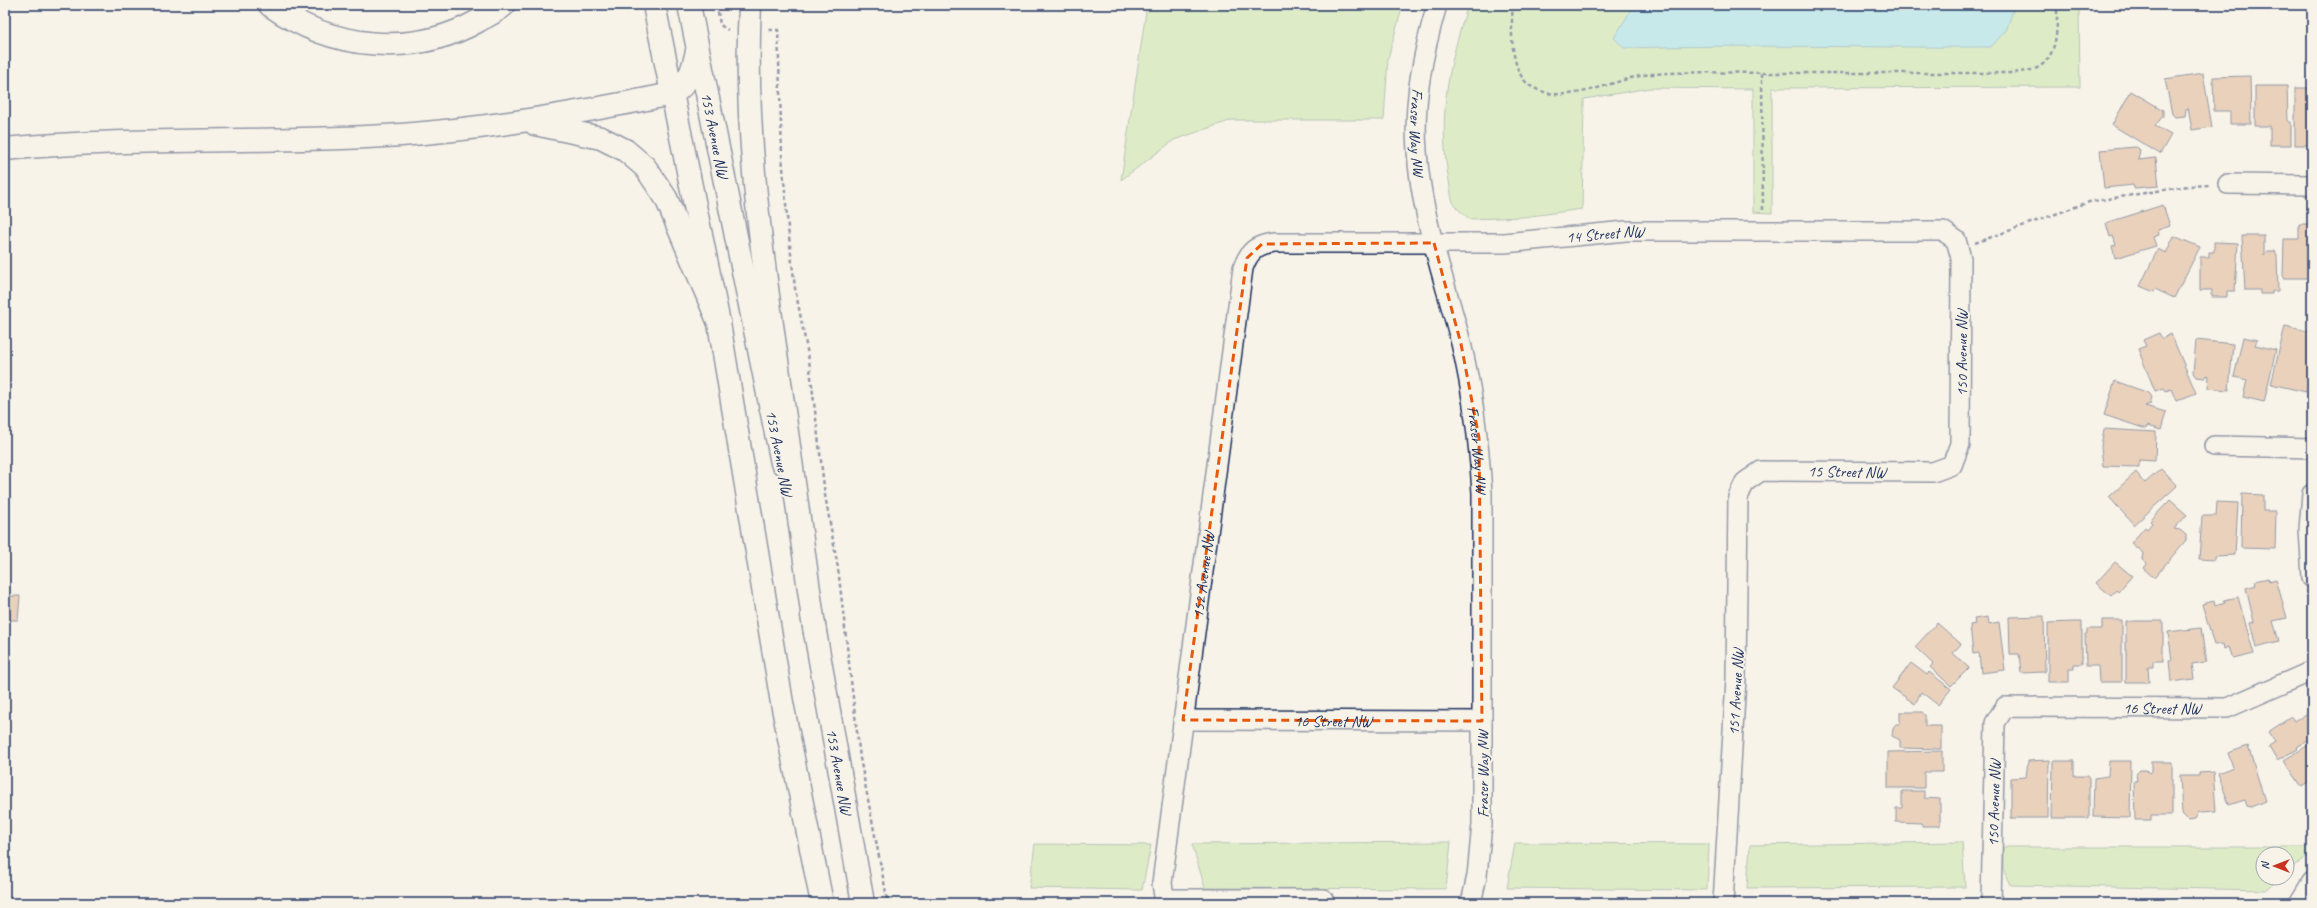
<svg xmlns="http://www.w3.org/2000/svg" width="2317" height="908" viewBox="0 0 2317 908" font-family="Caveat,sans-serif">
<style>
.green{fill:#bde49f;stroke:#6c8a7e}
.water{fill:#8dddea;stroke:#5f97b2}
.building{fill:#d7a988;stroke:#1b2f5e}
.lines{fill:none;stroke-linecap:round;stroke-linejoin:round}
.minor-casing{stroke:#1b2f5e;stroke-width:22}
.major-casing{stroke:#1b2f5e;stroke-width:25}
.highway-casing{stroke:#1b2f5e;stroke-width:25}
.path{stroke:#1b2f5e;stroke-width:2.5;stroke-dasharray:4 3;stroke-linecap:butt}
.minor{stroke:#f7f3e8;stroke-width:19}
.major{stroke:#f7f3e8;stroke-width:22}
.highway{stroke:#f7f3e8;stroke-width:22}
.marked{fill:none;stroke:#e8590c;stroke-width:3;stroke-dasharray:8 5;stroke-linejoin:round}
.labels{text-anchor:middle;stroke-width:4;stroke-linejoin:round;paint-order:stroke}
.street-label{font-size:16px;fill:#1b2f5e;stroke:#f7f3e8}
</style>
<rect width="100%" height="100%" fill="#f7f3e8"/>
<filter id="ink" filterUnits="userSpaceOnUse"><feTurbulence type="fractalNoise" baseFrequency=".025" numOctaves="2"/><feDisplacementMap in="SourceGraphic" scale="8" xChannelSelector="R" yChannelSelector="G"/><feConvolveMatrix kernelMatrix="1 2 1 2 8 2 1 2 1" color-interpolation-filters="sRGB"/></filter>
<g filter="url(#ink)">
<path class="green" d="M1147,5H1403L1388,58L1384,120H1232L1174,140L1121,180Z
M1468,5H2079L2080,87L1772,88V213L1753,212V89L1650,88L1584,99L1582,209L1524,217L1470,219C1465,215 1455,208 1453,202C1450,194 1450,184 1448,175C1438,114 1449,63 1468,5Z
M1451,842L1446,889L1205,888L1192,844Z
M1962,842L1965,887L1747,888L1750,845Z
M1515,843L1709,844L1707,890L1507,888Z
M1035,844L1151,845L1142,890L1029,888Z
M2003,847H2312V852L2287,873V854H2263V878H2280L2266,890L2010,885L2003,869Z"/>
<path class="water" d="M1634,5H2014V6L2007,29L1991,47C1869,48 1746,44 1624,48L1614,38Z"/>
<path class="building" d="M2203,73L2212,127L2192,130L2188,108L2186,109L2185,116L2175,117L2172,114L2165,79Z
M2250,76L2251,124H2230V111H2214L2213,77Z
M2255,86H2287L2288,122H2291V145H2270V126H2255Z
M2295,88H2312V145H2295Z
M2131,91L2163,110V116L2155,126L2171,135L2160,154L2112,125Z
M2135,147L2140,150L2138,160L2156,158L2159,186L2134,188L2133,185L2104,188L2100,150Z
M2163,205L2170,226L2158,230L2159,235L2153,237L2156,246L2115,258L2112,246L2116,245L2113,236L2110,237L2106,223Z
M2299,224H2312V278H2283L2284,239H2299Z
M2174,236L2200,247L2174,298L2155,289L2154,292L2140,286L2158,249L2166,253Z
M2242,236H2264V255L2267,251H2275L2277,255L2278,291H2272V294H2260V290H2245Z
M2214,242L2238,243L2235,291H2227V297H2212V290H2200V257H2209V252H2214Z
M2285,326L2312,332V369L2306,392L2271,384Z
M2159,333L2162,339L2171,334L2196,393L2176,401L2171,389L2166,391L2164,388L2155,391L2138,349L2146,346L2143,340Z
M2243,337L2257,340L2255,345L2276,350L2264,402L2243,397L2247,380L2234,377Z
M2196,340L2233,344L2229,390L2208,388L2209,376L2206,375L2205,378L2196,377L2193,373Z
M2115,381L2149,393L2152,397L2150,404L2145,406L2166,412L2161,430L2147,426L2146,429L2104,415Z
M2104,429L2156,432L2155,461L2139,460V467L2103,466L2101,446Z
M2161,469L2177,486L2134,525L2109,497L2136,472L2145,483Z
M2242,494L2263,495V511H2276L2275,549L2241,548Z
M2170,500L2187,515L2174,529L2180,530L2186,535V540L2154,578L2143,568L2147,563L2142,559L2143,553L2131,543L2145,527L2147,529L2152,523L2150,521Z
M2217,502L2238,503L2235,555L2214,556V560L2199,559L2202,516H2216Z
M2115,562L2132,576L2118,592L2116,590L2111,596L2096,583Z
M2268,578L2269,581L2276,579L2287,618L2273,621L2279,641L2256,647L2250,623L2254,622L2246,588L2256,585L2255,581Z
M5,596H20L18,620H5Z
M2238,597L2254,654L2233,659L2229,647L2224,649L2223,644L2214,645L2202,604L2214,601L2215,606L2225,603L2224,600Z
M2044,616L2045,672L2021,673L2019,654H2010L2009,617Z
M1988,617L1989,624L1999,622L2005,670L1981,673L1979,653L1973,654L1970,625L1975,624L1974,619Z
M2102,620H2122V682H2099L2098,666H2086L2085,634H2087V629H2102Z
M2126,621H2163V661H2153V667H2148L2149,682H2126Z
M2073,622H2082V664H2074V669H2069V682H2048V623Z
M1937,623L1961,644L1953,653L1969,668L1951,686L1930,667L1933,664L1915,647Z
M2201,628L2206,662L2192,664L2194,679L2171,682L2169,660H2172L2168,632Z
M1911,663L1927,675L1929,672L1951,689L1938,705L1921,692L1915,704L1892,688Z
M2312,710V738L2297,747L2298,749L2277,760L2269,746L2275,742L2268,732L2291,717L2294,722Z
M1900,712H1922L1925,715V726H1941V749L1900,748V740L1892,736L1893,729L1896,724H1900Z
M2312,743V780L2302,787L2284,760Z
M2248,746L2265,801L2251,807L2247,806L2245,800L2229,805L2218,773L2233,767L2228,753Z
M1942,751V772H1924V788H1888V752Z
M2049,760L2048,818H2011V778L2026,777L2028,761Z
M2053,761H2074V776H2087L2089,779V818H2052Z
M2109,761H2131L2130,818L2093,817L2094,778L2108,776Z
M2151,762H2172V815H2151V820H2135L2134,781H2137L2136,774L2140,770H2146L2149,773L2151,771Z
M2213,772L2216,811L2199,812L2195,819L2188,820L2182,814L2180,776H2199V773Z
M1902,791H1924V798L1940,799V826H1922V823L1896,822V808H1902Z"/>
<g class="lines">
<defs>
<g id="minor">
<path id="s1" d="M1437,5C1423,53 1413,101 1417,151C1421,217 1445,280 1461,343C1473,393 1479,442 1482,493V824L1477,876L1471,903"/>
<path d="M2228,184L2312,185"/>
<path d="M2214,446L2312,448"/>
<path d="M2312,494L2309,529L2312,578"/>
<path id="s2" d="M1183,720L1482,721"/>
<path d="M1164,899H1323V903"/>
<path id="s3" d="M1165,903L1162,883L1243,268C1249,251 1256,245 1274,243H1504L1626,231H1943L1956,240L1961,258L1960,444L1952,465L1933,472L1761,471L1745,482L1738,497L1736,679L1723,903"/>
<path id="s4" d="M1991,903L1995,723L2005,707L2227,708L2312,671"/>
<path d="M2299,903L2312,882"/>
</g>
<g id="major">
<path d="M654,5L719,323L782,703L822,903"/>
<path id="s5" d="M689,5L782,463"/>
<path id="s6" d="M812,615L863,903"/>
</g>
<path id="highway" d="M270,5C331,49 412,58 478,21C486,16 497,12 504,5
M750,5C744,120 759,233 775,346C788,442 802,537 815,633
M535,124L601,138L625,150L645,167L666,198L719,323
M5,149C117,138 229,142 342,138C453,135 563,116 672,94C689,84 693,69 697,51"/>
</defs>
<use href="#minor" class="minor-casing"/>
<use href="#major" class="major-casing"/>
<use href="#highway" class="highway-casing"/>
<path class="path" d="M717,5L720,25L728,30
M1513,5C1511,27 1509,74 1532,87C1570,108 1614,77 1653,74C1695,71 1738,73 1780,73C1857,73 1935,73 2012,73C2020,72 2030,71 2037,68C2059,57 2057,25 2057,5
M769,30H778L782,155L788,228L795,288L809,360L825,495L838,568L860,758L888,903
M1762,73L1763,213
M1975,243L2089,202L2188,186L2210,185"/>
<use href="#minor" class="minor"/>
<use href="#major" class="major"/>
<use href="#highway" class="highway"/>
</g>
</g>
<path d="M0 0H2317V908H0ZM1434,243L1461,344L1479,438L1482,721L1183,720L1247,258L1262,244Z" fill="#f7f3e8" fill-opacity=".55" fill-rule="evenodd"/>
<path class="marked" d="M1434,243L1461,344L1479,438L1482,721L1183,720L1247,258L1262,244Z"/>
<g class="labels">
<g class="street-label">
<text dy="6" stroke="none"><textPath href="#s1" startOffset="130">Fraser Way NW</textPath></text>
<text dy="6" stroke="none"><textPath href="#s5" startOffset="133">153 Avenue NW</textPath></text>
<text dy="6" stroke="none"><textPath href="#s3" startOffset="1015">14 Street NW</textPath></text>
<text transform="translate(1961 353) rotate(-90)" y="6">150 Avenue NW</text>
<text dy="6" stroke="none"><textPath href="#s1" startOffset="454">Fraser Way NW</textPath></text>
<text transform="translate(780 453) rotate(79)" y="6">153 Avenue NW</text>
<text transform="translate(1847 471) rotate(1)" y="6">15 Street NW</text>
<text dy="6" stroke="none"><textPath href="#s3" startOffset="331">152 Avenue NW</textPath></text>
<text transform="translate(1735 692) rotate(-87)" y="6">151 Avenue NW</text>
<text dy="6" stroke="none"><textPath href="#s4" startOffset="356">16 Street NW</textPath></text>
<text dy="6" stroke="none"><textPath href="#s2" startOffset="150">16 Street NW</textPath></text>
<text dy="6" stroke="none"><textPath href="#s6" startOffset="159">153 Avenue NW</textPath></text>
<text transform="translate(1482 774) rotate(-90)" y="6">Fraser Way NW</text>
<text dy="6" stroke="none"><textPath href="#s4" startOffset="100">150 Avenue NW</textPath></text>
</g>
</g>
<rect width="2317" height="908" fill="none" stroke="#f7f3e8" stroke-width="20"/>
<rect x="10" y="10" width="2297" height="888" fill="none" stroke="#1b2f5e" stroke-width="1.5" filter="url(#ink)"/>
<g transform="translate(2275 866) rotate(270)"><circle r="19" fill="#f7f3e8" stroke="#9fa5b1"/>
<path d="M0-3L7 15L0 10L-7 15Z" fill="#c8321e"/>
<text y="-6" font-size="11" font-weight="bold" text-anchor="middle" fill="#1b2f5e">N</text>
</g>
</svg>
